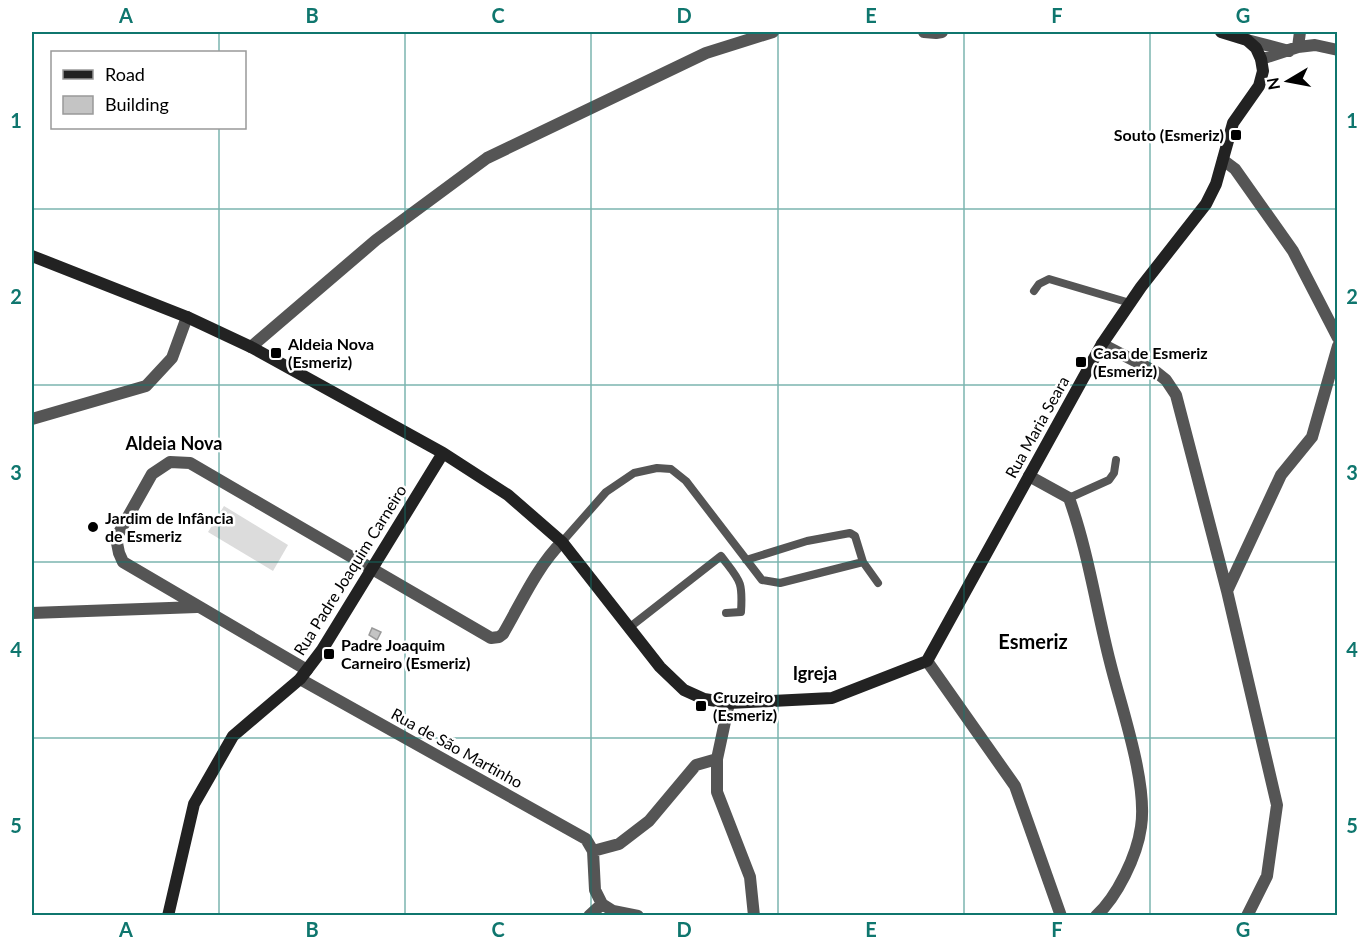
<svg xmlns="http://www.w3.org/2000/svg" width="1369" height="947" viewBox="0 0 1369 947" font-family="Lato,sans-serif">
<style>
.green{fill:#dcdcdc}
.building{fill:#c4c4c4;stroke:#999;stroke-width:1.5}
.lines{fill:none;stroke-linecap:round;stroke-linejoin:round}
.lane{stroke:#555;stroke-width:8}
.street{stroke:#555;stroke-width:12}
.secondary{stroke:#222;stroke-width:12}
.grid{fill:none;stroke:#0f766e;stroke-width:1.5;stroke-opacity:0.55}
.poi-dot{fill:#000;stroke:#fff;stroke-width:2}
.labels{text-anchor:middle;stroke-width:5;stroke-linejoin:round;paint-order:stroke}
.poi-label{font-size:16px;font-weight:bold;fill:#000;stroke:#fff;text-anchor:start}
.street-label{font-size:16px;fill:#000;stroke:#fff}
.neighbourhood-label{font-size:18px;font-weight:bold;fill:#000;stroke:#fff}
.quarter-label{font-size:20px;font-weight:bold;fill:#000;stroke:#fff}
.neatline{fill:none;stroke:#0f766e;stroke-width:2}
.grid-label{font-size:20px;text-anchor:middle;font-weight:bold;fill:#0f766e}
</style>
<rect width="100%" height="100%" fill="#fff"/>
<path class="green" d="M224,506L288,545L273,571L208,532Z"/>
<path class="building" d="M372,628L381,632L377,640L369,635Z"/>
<g class="lines">
<path class="lane" d="M1034,291L1039,284L1049,279L1130,303
M1069,498L1109,480L1114,473L1116,460
M562,542L606,492L634,473L657,468L671,469L686,481L762,580L780,583L863,562
M746,560L807,541L850,533L855,536L863,562L878,583
M630,627L721,556C740,581 743,580 741,612L726,613"/>
<path class="street" d="M924,32L936,33L942,32
M1247,40L1289,51
M1298,47L1300,32
M1261,59L1298,47L1315,45L1338,50
M1223,160L1235,169L1293,251L1338,338
M1102,344L1156,372L1166,380L1176,395L1227,591L1277,805L1267,876L1247,916
M251,347L376,240L487,158L706,53L773,32
M32,419L146,386L172,358L187,317
M1029,476L1069,498C1088,551 1096,607 1110,662C1121,707 1148,783 1141,827C1137,856 1117,897 1096,916
M1227,591L1281,475L1312,437L1338,346
M32,613L197,607
M927,661L1015,786L1061,916
M307,670L123,562L119,553L116,538L152,474L170,462L190,463L491,638L499,637L503,634C520,605 538,565 562,542
M300,679L586,839L593,851L595,890L602,904L613,911L638,916
M729,703L717,759V792L750,877L754,916
M593,851L619,844L649,821L696,765L717,759
M589,916L602,904"/>
<path class="secondary" d="M32,256L187,317L251,347L443,453L508,495L562,542L660,667L684,690L704,699L729,703L832,698L927,661L1102,344L1141,287L1206,204L1216,184L1233,123L1259,86L1263,71L1261,59L1256,48L1247,40L1221,32
M168,916L194,804L233,736L300,679L322,650L443,453"/>
</g>
<path class="grid" d="M219,32V52M405,32V916M591,32V916M778,32V916M964,32V916M1150,32V916M219,128V916M32,209H1338M32,385H1338M32,562H1338M32,738H1338"/>
<g class="poi-dot">
<rect x="1230" y="129" width="12" height="12" rx="3"/>
<rect x="270" y="347" width="12" height="12" rx="3"/>
<rect x="1075" y="356" width="12" height="12" rx="3"/>
<circle cx="93" cy="527" r="6"/>
<rect x="323" y="648" width="12" height="12" rx="3"/>
<rect x="695" y="700" width="12" height="12" rx="3"/>
</g>
<g class="labels">
<g class="poi-label">
<text x="1224" y="141" text-anchor="end">Souto (Esmeriz)</text>
<text x="288" y="350">Aldeia Nova<tspan x="288" dy="18">(Esmeriz)</tspan></text>
<text x="1093" y="359">Casa de Esmeriz<tspan x="1093" dy="18">(Esmeriz)</tspan></text>
<text x="105" y="524">Jardim de Infância<tspan x="105" dy="18">de Esmeriz</tspan></text>
<text x="341" y="651">Padre Joaquim<tspan x="341" dy="18">Carneiro (Esmeriz)</tspan></text>
<text x="713" y="703">Cruzeiro<tspan x="713" dy="18">(Esmeriz)</tspan></text>
</g>
<g class="street-label">
<text transform="translate(1037 427) rotate(-61)" y="6">Rua Maria Seara</text>
<text transform="translate(350 570) rotate(-58)" y="6">Rua Padre Joaquim Carneiro</text>
<text transform="translate(457 748) rotate(29)" y="6">Rua de São Martinho</text>
</g>
<g class="neighbourhood-label">
<text x="174" y="450">Aldeia Nova</text>
<text x="815" y="680">Igreja</text>
</g>
<g class="quarter-label">
<text x="1033" y="649">Esmeriz</text>
</g>
</g>
<rect width="1369" height="947" fill="none" stroke="#ffffff" stroke-width="66"/>
<rect x="51" y="51" width="195" height="78" fill="#ffffff" stroke="#999999" stroke-width="1.5"/>
<rect x="63" y="70" width="30" height="9" fill="#222222" stroke="#999999" stroke-width="1.5"/>
<text x="105" y="81" font-size="18" fill="#000000">Road</text>
<rect x="63" y="96" width="30" height="18" fill="#c4c4c4" stroke="#999999" stroke-width="1.5"/>
<text x="105" y="111" font-size="18" fill="#000000">Building</text>
<g transform="translate(1288 81) rotate(260)" stroke="#ffffff" stroke-width="4.5" paint-order="stroke">
<path d="M0-4.5L10 22L0 15L-10 22Z" fill="#000000"/>
<text y="-9" font-size="16" font-weight="bold" text-anchor="middle" fill="#000000">N</text>
</g>
<rect x="33" y="33" width="1303" height="881" class="neatline"/>
<g class="grid-label">
<text x="126" y="23">A</text>
<text x="312" y="23">B</text>
<text x="498" y="23">C</text>
<text x="684" y="23">D</text>
<text x="871" y="23">E</text>
<text x="1057" y="23">F</text>
<text x="1243" y="23">G</text>
<text x="16" y="128">1</text>
<text x="1352" y="128">1</text>
<text x="16" y="304">2</text>
<text x="1352" y="304">2</text>
<text x="16" y="480">3</text>
<text x="1352" y="480">3</text>
<text x="16" y="657">4</text>
<text x="1352" y="657">4</text>
<text x="16" y="833">5</text>
<text x="1352" y="833">5</text>
<text x="126" y="937">A</text>
<text x="312" y="937">B</text>
<text x="498" y="937">C</text>
<text x="684" y="937">D</text>
<text x="871" y="937">E</text>
<text x="1057" y="937">F</text>
<text x="1243" y="937">G</text>
</g>
</svg>
